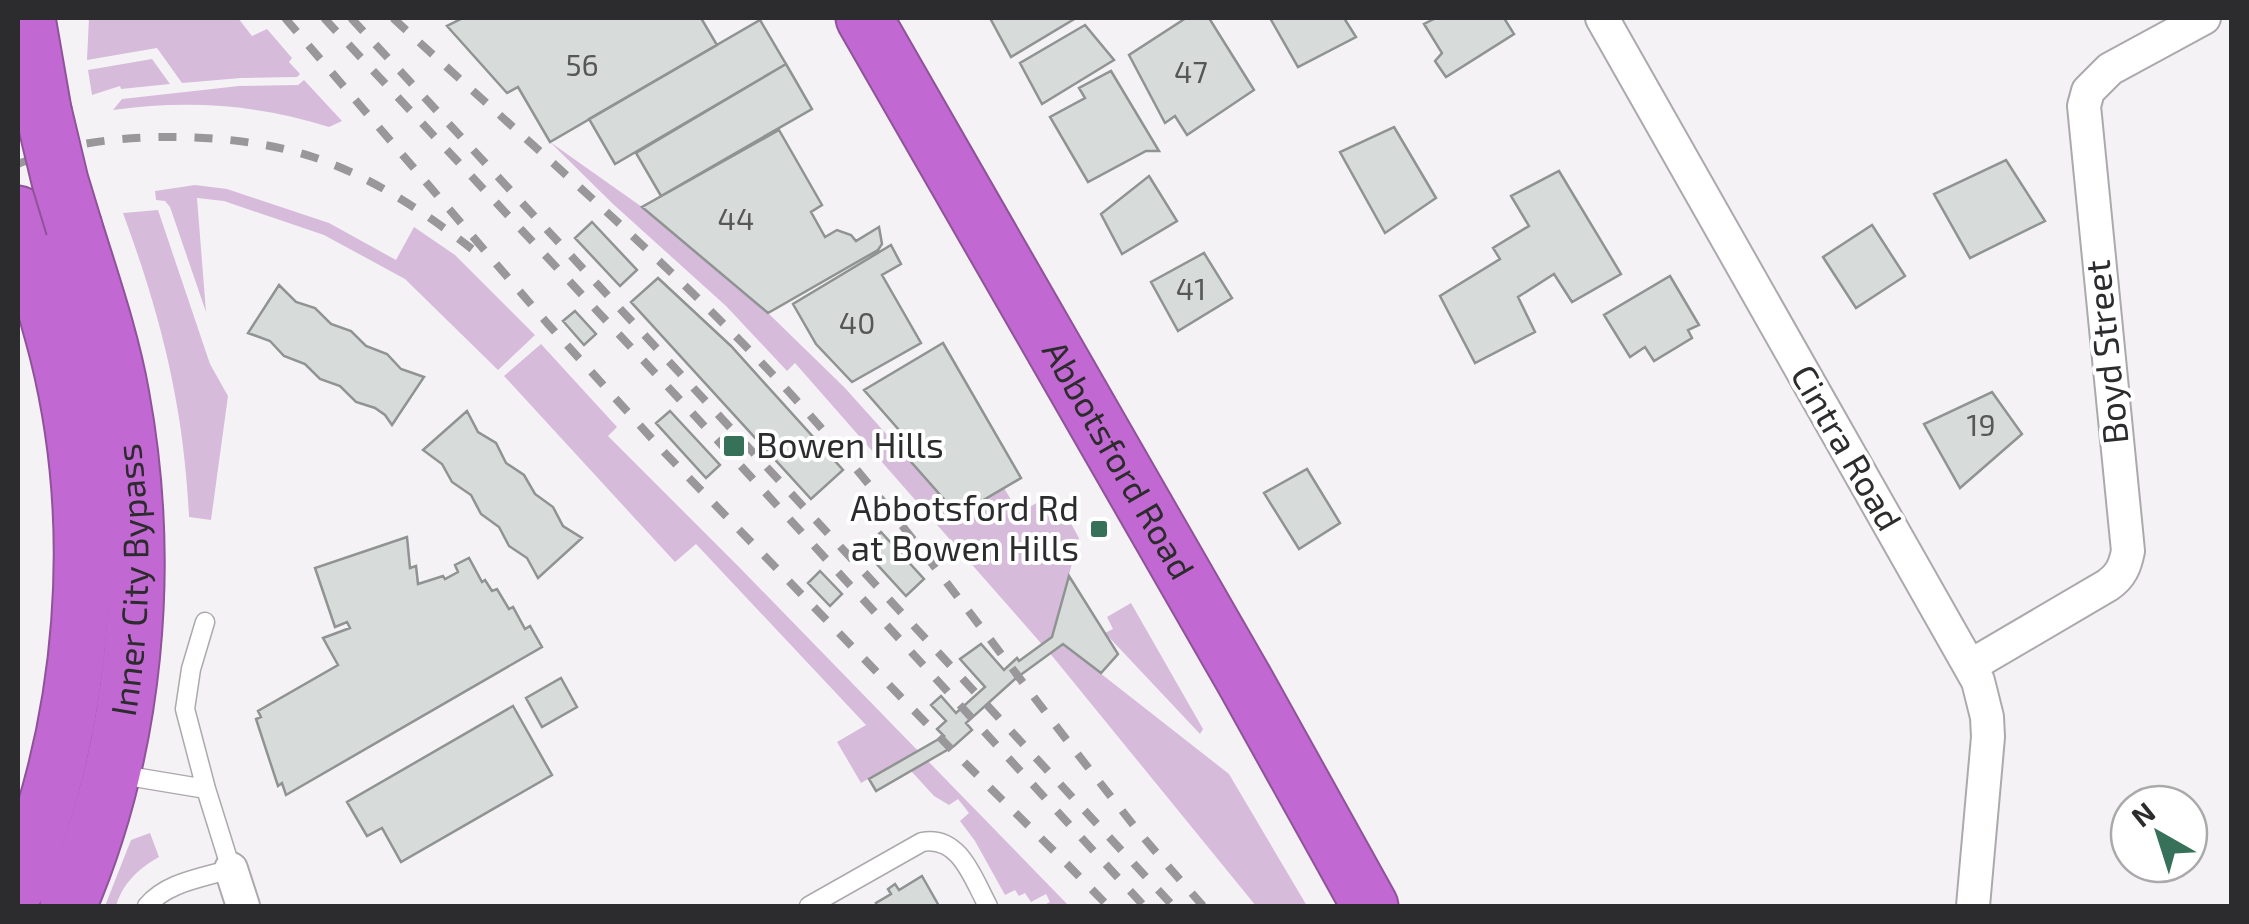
<svg xmlns="http://www.w3.org/2000/svg" width="2249" height="924" viewBox="0 0 2249 924" font-family="'Exo 2',sans-serif">
<style>
.green{fill:#d6bbdb}
.building{fill:#d7dcda;stroke:#8f9391;stroke-width:2.5}
.lines{fill:none;stroke-linecap:round;stroke-linejoin:round}
.lane-casing{stroke:#aca9ad;stroke-width:21}
.street-casing{stroke:#aca9ad;stroke-width:36}
.highway-casing{stroke:#8e5398;stroke-width:59}
.lane{stroke:#fff;stroke-width:18}
.street{stroke:#fff;stroke-width:32}
.highway{stroke:#c268d2;stroke-width:55}
.rail{stroke:#99979a;stroke-width:8;stroke-dasharray:18 18;stroke-linecap:butt}
.highway-bridge-casing{stroke:#8e5398;stroke-width:59;stroke-linecap:butt}
.highway-bridge{stroke:#c268d2;stroke-width:55}
.poi-dot{fill:#38715a;stroke:#fff;stroke-width:4}
.labels{text-anchor:middle;stroke-width:8;stroke-linejoin:round;paint-order:stroke}
.number-label{font-size:30px;fill:#575758}
.street-label{font-size:35px;fill:#2c2b2d;stroke:#fff}
.poi-label{font-size:35px;fill:#2c2b2d;stroke:#fff;text-anchor:start}
</style>
<rect width="100%" height="100%" fill="#f5f2f6"/>
<path class="green" d="M89,18H238L252,36L267,29L292,58L289,62L300,74L297,77L241,78L182,83L157,48L87,60Z
M152,59L170,84L121,89L120,86L92,95L88,70Z
M304,80L342,121L329,127C257,104 187,100 113,110L122,99L239,86L298,85Z
M550,142L642,207L768,313L845,388L889,437L1004,488L1019,513L1054,493L1079,538L1052,637L1058,647L1063,644L1229,774L1307,906H1256L1053,657L795,363L787,371L726,306L613,204Z
M195,185L227,189L329,223L396,260L414,227L455,255L535,335L498,370L405,279L324,235L224,201L197,198L206,312L170,207L165,201L156,200L155,191Z
M158,210L210,364L228,396L211,520L189,517C184,407 161,316 123,213Z
M541,344L617,427L608,436L741,569L1069,906H1042L1050,902L1046,894L1031,902L1025,893L1019,896L1015,890L1005,895L975,841L960,821L969,813L958,799L949,805L934,796L901,760L861,783L837,742L866,725L696,544L675,562L504,376Z
M1131,603L1203,729L1200,734L1105,633L1113,629L1107,617Z
M150,833L159,857C138,869 123,883 116,906H105L131,840Z"/>
<path class="building" d="M463,18H701L717,45L550,142L518,87L507,93L447,26Z
M990,18H1076L1011,57Z
M1186,18H1209L1254,90L1187,135L1175,116L1165,123L1129,55Z
M1270,18H1344L1356,37L1298,67Z
M1436,18H1504L1514,34L1446,77L1435,61L1442,53L1424,24Z
M760,20L786,64L615,164L589,119Z
M1085,25L1114,60L1042,104L1020,63Z
M786,64L812,109L661,196L636,153Z
M1111,71L1159,151H1146L1088,182L1050,117L1085,98L1079,88Z
M1394,127L1436,198L1385,233L1340,152Z
M779,130L822,205L811,212L825,237L837,230L851,235L856,241L879,227L882,244L878,250L768,313L642,207Z
M2006,160L2045,221L1970,258L1934,194Z
M1559,171L1621,274L1572,302L1554,274L1518,297L1535,332L1475,363L1440,296L1500,259L1493,248L1529,226L1511,196Z
M1149,176L1177,221L1122,254L1101,214Z
M592,222L637,270L620,286L575,238Z
M1872,225L1905,276L1856,308L1823,257Z
M891,245L901,264L882,275L921,343L852,382L816,344L793,304Z
M1204,253L1232,298L1178,331L1151,282Z
M1670,276L1699,325L1688,330L1692,338L1654,361L1645,347L1630,357L1604,315Z
M658,278L731,346L843,470L811,499L631,302Z
M279,285L296,302L315,308L331,324L351,331L366,346L387,354L401,369L424,377L392,425L385,415L375,408L356,402L340,386L320,379L305,364L284,356L270,341L248,333Z
M575,311L596,334L584,345L563,321Z
M943,343L1021,478L958,515L889,437L899,430L864,390Z
M1992,392L2022,434L1960,488L1924,424Z
M467,411L478,432L496,443L506,463L524,475L535,494L553,507L563,526L582,538L538,578L527,558L509,546L499,527L481,514L471,495L452,482L442,464L423,450Z
M670,411L720,465L706,478L656,423Z
M1307,469L1340,523L1299,549L1264,493Z
M881,532L924,579L906,596L863,549Z
M407,537L410,568L416,566L418,584L443,576L445,579L458,572L455,565L469,558L482,582L485,580L492,591L497,589L509,609L513,607L525,629L530,626L542,647L286,795L282,783L278,786L256,719L261,717L258,711L338,665L323,638L350,628L347,622L335,627L315,568Z
M820,571L842,594L830,606L808,583Z
M1069,576L1118,654L1101,673L1063,644L1015,679L966,723L972,730L954,746L876,791L869,779L944,736L937,729L946,721L931,705L941,696L956,713L985,687L960,659L981,644L1004,670L1017,658L1019,661L1052,637Z
M561,678L577,707L542,727L526,698Z
M513,706L552,775L401,862L382,828L367,836L347,802Z
M922,876L939,906H878L876,903L891,894L888,889L895,884L899,890Z"/>
<g class="lines">
<defs>
<path id="lane" d="M116,774L206,789
M147,906C167,882 202,878 231,869L206,789L185,709L191,669L205,622
M809,906L922,842C960,835 973,879 988,906"/>
<path id="street" d="M1602,18L1978,681L1987,717L1988,737L1973,906
M1970,666L2108,585C2121,576 2125,566 2128,551L2084,106L2088,91L2110,69L2204,18
M231,869L243,906"/>
<g id="highway">
<path d="M27,18L43,110"/>
<path id="s1" d="M864,18L1246,683L1370,906"/>
<path d="M18,214C31,260 46,306 58,353C101,526 86,721 18,886"/>
<path id="s2" d="M68,906C136,748 152,565 121,396C111,339 91,282 74,227"/>
</g>
</defs>
<use href="#lane" class="lane-casing"/>
<use href="#street" class="street-casing"/>
<use href="#highway" class="highway-casing"/>
<use href="#lane" class="lane"/>
<use href="#street" class="street"/>
<use href="#highway" class="highway"/>
<path class="rail" d="M285,18L547,323L665,453L956,754L1064,861L1108,906
M324,18L696,417L1144,906
M351,18L1173,906
M393,18C541,155 698,285 830,438C932,557 1022,685 1120,808C1146,842 1175,874 1203,906
M18,164C34,158 51,150 69,147C140,131 244,134 313,157C372,177 423,211 472,249"/>
<defs>
<path id="highway-bridge" d="M43,110L60,181L74,227"/>
</defs>
<use href="#highway-bridge" class="highway-bridge-casing"/>
<use href="#highway-bridge" class="highway-bridge"/>
</g>
<g class="poi-dot">
<rect x="722" y="434" width="24" height="24" rx="5"/>
<rect x="1089" y="519" width="20" height="20" rx="5"/>
</g>
<g class="labels">
<g class="number-label">
<text x="582" y="76">56</text>
<text x="1191" y="83">47</text>
<text x="736" y="230">44</text>
<text x="1191" y="300">41</text>
<text x="857" y="334">40</text>
<text x="1981" y="436">19</text>
</g>
<g class="street-label">
<text transform="translate(2107 352) rotate(-96)" y="12">Boyd Street</text>
<text transform="translate(1846 448) rotate(60)" y="12">Cintra Road</text>
<text dy="12" stroke="none"><textPath href="#s1" startOffset="510">Abbotsford Road</textPath></text>
<text dy="12" stroke="none"><textPath href="#s2" startOffset="335">Inner City Bypass</textPath></text>
</g>
<g class="poi-label">
<text x="756" y="458">Bowen Hills</text>
<text x="1079" y="521" text-anchor="end">Abbotsford Rd<tspan x="1079" dy="40">at Bowen Hills</tspan></text>
</g>
</g>
<rect width="2249" height="924" fill="none" stroke="#2c2b2d" stroke-width="40"/>
<g transform="translate(2159 834) rotate(321)"><circle r="48" fill="#ffffff" stroke="#abaaab" stroke-width="2.5"/>
<path d="M0-8L18 38L0 25L-18 38Z" fill="#38715a"/>
<text y="-15" font-size="28" font-weight="bold" text-anchor="middle" fill="#2c2b2d">N</text>
</g>
</svg>
